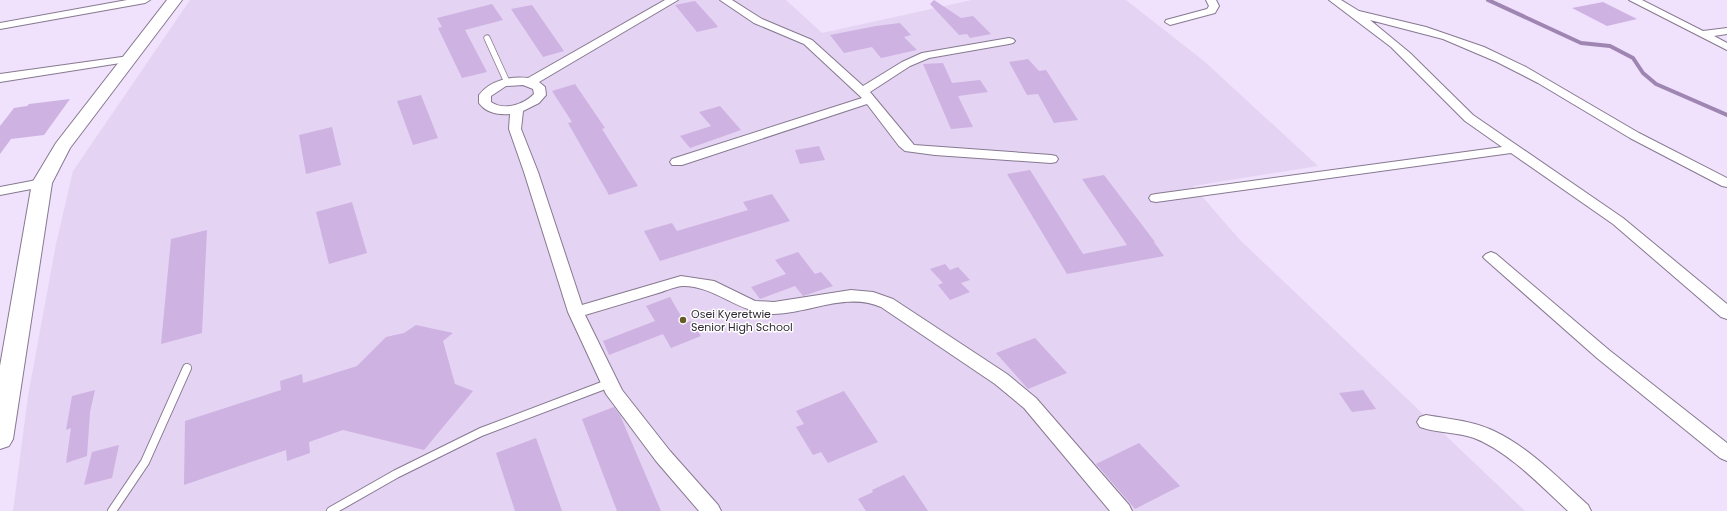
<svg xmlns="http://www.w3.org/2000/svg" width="1727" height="511" viewBox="0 0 1727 511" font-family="Poppins,sans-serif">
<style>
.built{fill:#e5d3f3}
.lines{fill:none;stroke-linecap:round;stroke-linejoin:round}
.stream{stroke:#9f85b2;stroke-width:4}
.building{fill:#ceb2e2}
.lane-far1-casing{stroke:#867990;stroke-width:7}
.lane-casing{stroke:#867990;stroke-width:10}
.street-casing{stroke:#867990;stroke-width:2}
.secondary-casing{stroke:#867990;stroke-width:2}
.lane-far1{stroke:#fff;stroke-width:5.5}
.lane{stroke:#fff;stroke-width:8}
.street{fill:#fff;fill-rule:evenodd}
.secondary{fill:#fff;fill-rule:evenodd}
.poi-dot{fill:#685b28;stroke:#fff;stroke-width:1.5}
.labels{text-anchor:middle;stroke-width:3;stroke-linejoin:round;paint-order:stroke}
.poi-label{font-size:11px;fill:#302a34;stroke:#fff;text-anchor:start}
</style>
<rect width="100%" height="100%" fill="#f0e1fc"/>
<path class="built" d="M190,0H786L822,33L972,0H1126L1205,62L1318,166L1193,186L1240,240L1525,511H13L28,396L56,244L73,171Z"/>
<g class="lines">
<path class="stream" d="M1488,0L1581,43L1610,46L1633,58L1643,73L1656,84L1727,115"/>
</g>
<path class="building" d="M934,0L961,18L973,16L991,34L970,38L967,34L959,35L930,4Z
M695,1L715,23L718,27L697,32L675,5Z
M1603,2L1637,19L1607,26L1572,8Z
M492,4L503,20L465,30L487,72L462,78L438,28L442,27L437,18Z
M532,5L564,51L543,57L511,9Z
M900,23L911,35L904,37L917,50L881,58L872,47L844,53L830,35L876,26Z
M1028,59L1039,71L1046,70L1078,120L1054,123L1038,94L1027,95L1009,62Z
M943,63L952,83L980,80L988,92L958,96L973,127L951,129L923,64Z
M575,84L605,128L602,129L638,186L609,195L568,123L572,122L552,91Z
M421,95L438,138L413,145L397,101Z
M70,99L44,135L11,139L0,154V126L14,108L27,106L29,104Z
M720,106L741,130L690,148L680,136L711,126L699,112Z
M332,127L341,165L306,174L299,135Z
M819,146L825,160L800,164L795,150Z
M1030,170L1083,254L1127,245L1082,179L1104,175L1155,242H1154L1164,256L1067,274L1007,174Z
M772,194L790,221L660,261L644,231L672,223L677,231L748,210L743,202Z
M352,202L367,253L329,264L316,212Z
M207,230L202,333L161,344L171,239Z
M798,252L815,274L821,272L833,286L803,296L795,286L760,299L751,287L786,274L775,260Z
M945,264L950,270L958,267L970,280L961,283L970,292L950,300L938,285L943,283L930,269Z
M670,297L685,323L691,321L701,336L671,348L663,334L609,355L603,341L655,321L646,306Z
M416,325L453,333L443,341L455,384L473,391L424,450L343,430L309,442L310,453L287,461L286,450L184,485L185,421L281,390L280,381L302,374L303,383L357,366L386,337L404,333Z
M1035,338L1067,373L1028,389L996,353Z
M95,390L90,412L87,456L66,463L71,428L66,430L72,396Z
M1363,390L1376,409L1352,412L1339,393Z
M844,391L878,442L828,463L821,452L813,455L796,427L804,424L796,411Z
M614,407L620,415L661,511H617L582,419Z
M536,438L562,511H515L496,453Z
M1139,443L1180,486L1135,509L1096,464Z
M119,445L112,478L84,485L92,452Z
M904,475L928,511H866L858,499L873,492L872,490Z"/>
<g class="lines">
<defs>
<path id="lane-far1" d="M487,38L507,82"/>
<path id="lane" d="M112,511L145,462L187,368
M331,511L396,474L481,432L610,383"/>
<path id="street" d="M127,0H150L145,3L0,29V23Z
M665,0H678L539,82L545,87L546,95L539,103L523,111L521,129L538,172L582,305L681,276L714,281L755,301L774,302L851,290L873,292L893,299L1007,374L1036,398L1129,505L1132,511H1110L1024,408L995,384L881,307C847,292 810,313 774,314C738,314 715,285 682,286C673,287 663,292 655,294C632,301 609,308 585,315L622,390L670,451L718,505L721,511H699L656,461L606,394L568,312L524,172L509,129L510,114C499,115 486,113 479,103V95C490,80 511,76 528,78ZM523,85L533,89L534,94C523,105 504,111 491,102V96L506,86Z
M720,0H732L762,19L812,40L863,86L902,62L922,53L1009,38L1013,39L1015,41L1013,43L1009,44L929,58L910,66L870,92L914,145L1051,155L1056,156L1058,159L1056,162L1051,163L935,155L905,151L899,146L867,104L682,165H672L670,162L672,159L862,98L804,44L754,23Z
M1206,0H1216L1219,6L1215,13L1170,25L1165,22L1166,20L1207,9L1209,6Z
M1329,0H1341L1359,11L1426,27L1484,47L1526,67L1639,133L1727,178V187L1722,186L1630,138L1538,83L1497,62L1443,39L1370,20L1410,53L1473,115L1623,218L1727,304V319L1721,317L1613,224L1511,153L1156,202L1151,201L1149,198L1151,195L1156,194L1502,147L1465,121L1391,47Z
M1629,0H1642L1703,31L1727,28V34L1714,36L1727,43V50Z
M129,56L133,57L135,59L133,61L0,82V74Z
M42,179L47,180L49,183L47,186L0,195V187Z
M1491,252L1496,254L1609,350L1727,443V461L1720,458L1597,358L1486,260L1483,257L1486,254Z
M1426,415C1449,419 1473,421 1494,431C1530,448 1559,479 1588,505L1591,511H1568C1541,486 1508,451 1474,438C1456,432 1437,433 1420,427L1417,422L1420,417Z"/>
<path id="secondary" d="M167,0H182L70,148L52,183L13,439L9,446L0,449V366L32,183L56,143Z"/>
</defs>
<use href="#lane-far1" class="lane-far1-casing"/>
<use href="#lane" class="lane-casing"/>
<use href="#street" class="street-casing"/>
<use href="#secondary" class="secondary-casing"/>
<use href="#lane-far1" class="lane-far1"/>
<use href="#lane" class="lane"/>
<use href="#street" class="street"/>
<use href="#secondary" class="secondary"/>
</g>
<circle class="poi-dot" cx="683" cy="320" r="4"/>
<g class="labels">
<g class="poi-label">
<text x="691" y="318">Osei Kyeretwie<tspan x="691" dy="13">Senior High School</tspan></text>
</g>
</g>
</svg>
